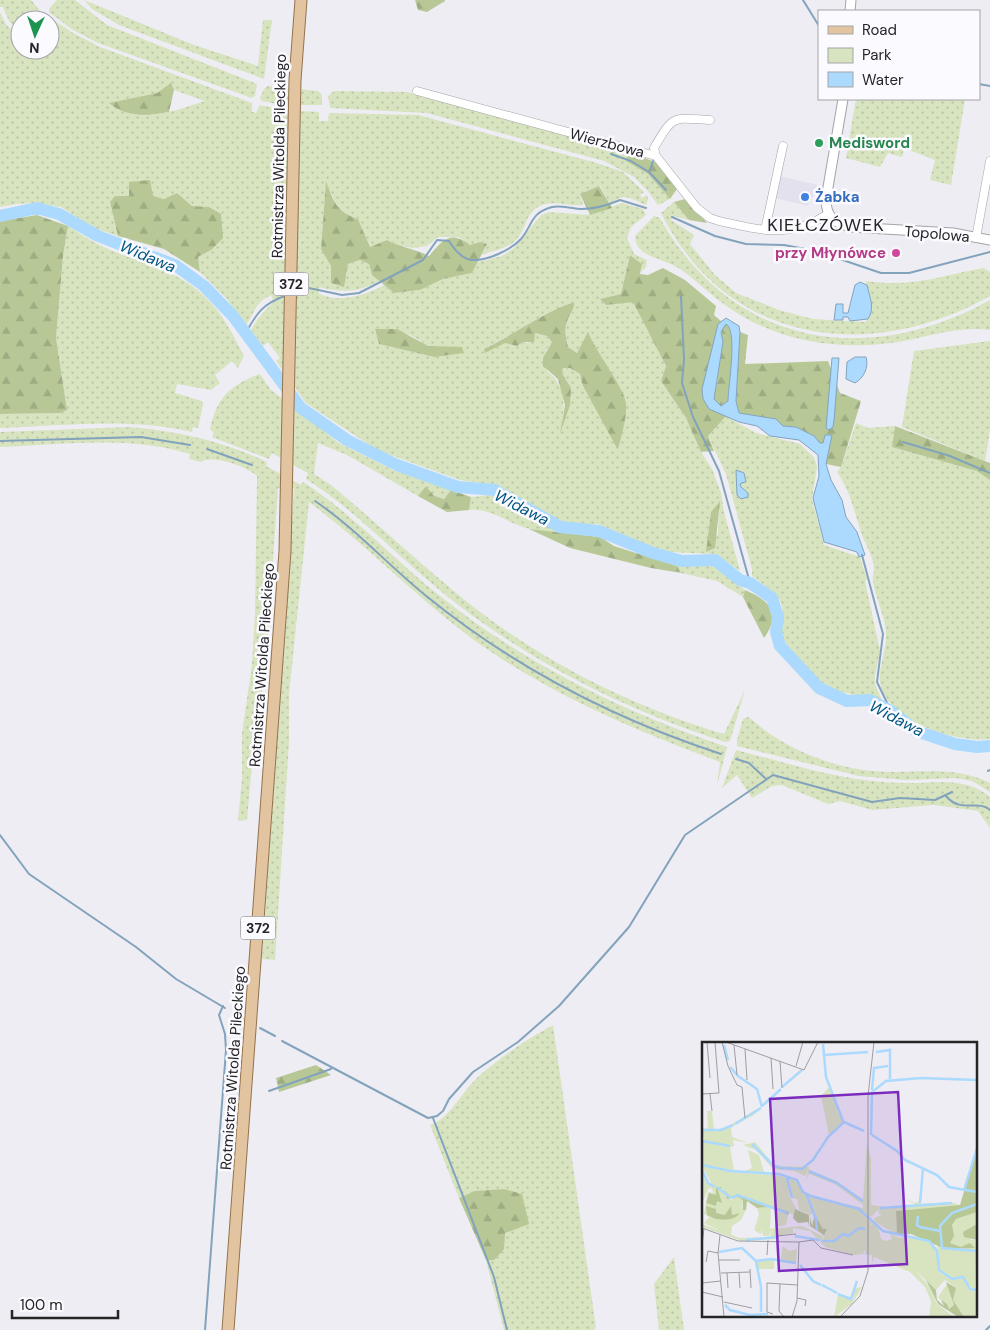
<svg xmlns="http://www.w3.org/2000/svg" width="990" height="1330" viewBox="0 0 990 1330" font-family="'DM Sans',sans-serif">
<style>
.built{fill:#e3e1ee}
.green{fill:url(#green-dots);fill-rule:evenodd}
.forest{fill:url(#forest-firs)}
.water{fill:#abdafe;stroke:#83a3bd;fill-rule:evenodd}
.lines{fill:none;stroke-linecap:round;stroke-linejoin:round}
.stream{stroke:#83a3bd;stroke-width:2}
.river{stroke:#abdafe;stroke-width:12}
.minor-casing{stroke:#a4a3a9;stroke-width:9}
.tertiary-casing{stroke:#a4a3a9;stroke-width:11}
.primary-casing{stroke:#93734c;stroke-width:13}
.minor{stroke:#fff;stroke-width:8}
.tertiary{stroke:#fff;stroke-width:9}
.primary{stroke:#e2c4a0;stroke-width:11}
.leisure-dot{fill:#2e9e5b;stroke:#fbfaff;stroke-width:2}
.shop-dot{fill:#3f7fe0;stroke:#fbfaff;stroke-width:2}
.hotel-dot{fill:#d1479c;stroke:#fbfaff;stroke-width:2}
.labels{text-anchor:middle;stroke-width:5;stroke-linejoin:round;paint-order:stroke}
.shield{fill:#fbfaff;stroke:#656467;stroke-width:1}
.shield-label{font-size:14px;font-weight:bold;fill:#252426}
.street-label{font-size:15px;fill:#252426;stroke:#fbfaff}
.leisure-label{font-size:15px;font-weight:bold;fill:#27864d;stroke:#fbfaff;text-anchor:start}
.shop-label{font-size:15px;font-weight:bold;fill:#366cbe;stroke:#fbfaff;text-anchor:start}
.hotel-label{font-size:15px;font-weight:bold;fill:#b23c85;stroke:#fbfaff;text-anchor:end}
.water-label{font-size:16px;font-style:italic;fill:#005581;stroke:#fbfaff}
.quarter-label{font-size:18px;letter-spacing:1px;fill:#252426;stroke:#fbfaff}
.inset-river{fill:none;stroke:#abdafe;stroke-width:2.5}
.inset-road{fill:none;stroke:#9e9da1;stroke-width:1}
.view{fill:#7b2cbf;fill-opacity:0.15;stroke:#7b2cbf;stroke-width:2.5}
.inset-edge{fill:none;stroke:#252426;stroke-width:2.5}
</style>
<defs>
<pattern id="green-dots" width="8" height="8" patternUnits="userSpaceOnUse" patternTransform="scale(1.25)"><rect width="8" height="8" fill="#d7e4bf"/><path d="M2 2h.1M6 6h.1" fill="none" stroke="#b8c3a4" stroke-width="1.8" stroke-linecap="round"/></pattern>
<pattern id="forest-firs" width="22" height="20" patternUnits="userSpaceOnUse" patternTransform="scale(1.25)"><rect width="22" height="20" fill="#b7c896"/><path d="M5 1l3.5 6h-7zM16 11l3.5 6h-7z" fill="#9dac81"/></pattern>
</defs>
<rect width="100%" height="100%" fill="#eeedf3"/>
<path class="built" d="M780,176L822,186L809,200L808,206L775,198Z"/>
<path class="green" d="M0,0H31L41,12L33,20H20L19,31L9,21L3,7H0Z
M57,0H75L107,25L257,84L255,96L251,98L241,94L98,43L73,30L49,12V9Z
M84,0L194,45L258,66L263,20H272L264,79L119,25L92,9Z
M0,12L5,23L20,40V50H50V20H40L46,15L73,33L100,47L252,103V112L256,113L260,105L282,110L319,112V121H328L329,113L418,115L597,163L623,172L644,192L640,195L642,198L647,195L648,199L646,205C630,198 625,192 610,204L600,186L580,194L583,205C569,207 551,199 538,207C525,215 526,229 517,239C509,248 493,251 482,255L487,245L480,242L470,245L459,237H438L427,246L413,248L398,245L387,240L370,247L358,219C336,211 335,201 326,183L321,248L331,266L346,277L348,264L360,260L369,264L372,275L380,280C359,293 342,293 319,287V294C341,303 364,296 384,285L394,293L420,290L443,279L472,273L478,262L502,256L514,248L541,215L549,212L590,215L622,203L643,209L646,215L631,227L627,238L634,254L647,260L646,267L641,272L642,264L630,255L621,294L601,299L606,305L633,301L666,366L661,381L686,418L701,452L712,469L721,493L724,512L740,571L715,554L670,552L646,545L598,524H569L557,520L496,486L460,480L377,450L306,403L276,361L280,358L268,342L263,346L251,330C257,319 264,311 273,303L272,295C255,301 255,313 246,325L226,298L200,272L198,257L211,250L209,207L192,206L177,193L164,199L153,196L129,182V197L110,202L118,236L94,228L61,207L33,203L16,204L0,207ZM171,84L174,90L205,101C177,110 134,127 110,103L157,93ZM574,302C575,311 569,315 567,322C565,331 566,338 568,347L577,353L588,333L592,344L613,376L619,450L583,386L580,374L570,368H563L562,373L571,388L561,429C565,406 567,386 547,371L546,351L552,342L547,336L535,333L529,343L523,342L517,346L505,343L485,348C515,334 542,313 574,302ZM375,329C399,329 422,335 434,357L379,344ZM719,502L718,534L707,552C711,532 705,520 719,502Z
M268,86L318,91L322,95V105H281L262,101L260,98L264,89Z
M334,91L407,92L629,152L626,161L648,174L670,199L658,205L648,191L634,177L604,161L427,113L330,108L328,96Z
M856,99H965L951,185L930,180L935,160L904,148L902,157L888,153L880,167L846,158Z
M674,202L689,220L673,216L671,220L694,235L690,244L715,275L736,293L779,310L813,319L865,322L868,319L866,281C911,288 940,276 983,268L990,272V296C869,364 727,345 661,213Z
M654,216L660,218C731,346 866,369 990,300V330C954,325 925,339 890,343C831,351 769,339 721,302C707,292 695,279 680,269C665,258 635,258 635,236Z
M68,226C83,236 98,245 115,252C150,265 186,274 212,304C225,318 235,339 244,356L238,368L232,361L215,375L220,383L211,390L177,384L175,393L202,401L203,405L198,428L193,427L192,432C129,417 63,426 0,428V414L60,413L67,410L56,338L63,256Z
M990,341V430L985,461L902,427L914,351Z
M260,374L271,390L339,443L395,471L422,477L451,490L444,499L434,496L426,486L418,496L347,455L318,443L314,474L331,485C377,523 420,564 466,601C541,661 632,707 724,734L745,690L730,741L725,742C625,710 530,662 448,597C400,559 358,512 306,479L308,473L272,453L269,459L212,437L214,432L210,430C216,399 229,385 260,374Z
M725,416L756,433L800,444L814,457L817,467L812,499L824,545L860,557L867,579L865,581L880,651L875,676V684L883,703C869,696 857,696 842,692C814,684 795,659 781,635C787,598 780,597 752,576V569L726,474L708,436Z
M856,423L868,428L895,426L892,447L978,471L990,480V739C957,743 886,722 880,682C878,671 887,648 886,633C885,616 876,599 873,582C872,577 874,572 874,567C873,556 864,542 861,532C853,508 851,493 837,472L841,467Z
M129,427C177,431 223,441 267,462L266,466L301,485L303,482C353,514 393,559 440,596C525,664 623,712 727,747L717,786L720,762C631,729 542,691 466,634C412,593 364,543 309,502L289,694V742L275,960L262,959L294,488H278L265,673L255,732L247,820L238,821L242,778V733L252,665L255,613L257,476C248,467 212,454 201,462L189,459L190,454C129,435 62,445 0,447V432Z
M491,495L499,498L558,532C549,531 539,531 530,529C508,524 492,508 469,510L471,497Z
M713,565C725,570 734,582 745,590L743,597L717,581L681,573L677,566Z
M748,717C756,722 762,729 770,734C800,754 837,768 873,771C913,775 953,764 990,783V792L972,781L956,778L906,780L859,776L737,746V740L743,719Z
M736,750C791,764 848,783 905,783C936,784 965,776 990,797V828L978,811L934,805L872,810L840,801L828,804L782,785L772,786L752,798L737,775L722,788Z
M553,1025L596,1328L593,1330H504L486,1260H494L522,1194C500,1188 479,1188 459,1198L430,1125C450,1119 462,1091 479,1076C501,1057 527,1039 553,1025Z
M674,1257L684,1330H659L654,1284Z"/>
<path class="forest" d="M415,0H445V1L427,12L418,10Z
M171,83L174,90L169,112C148,116 126,118 109,103L157,93Z
M629,152L655,162L677,189L670,199L648,174L626,161Z
M150,180L153,196L164,199L177,193L192,206L209,207L221,214L223,238L211,250L198,257L200,272L164,249L118,236L110,202L115,196H129V182Z
M326,181C333,201 337,212 358,219L370,247L387,240C400,247 415,249 429,256C443,240 450,230 470,245L480,242L487,244L472,273L443,279L420,290L394,293L372,275L369,264L360,260L348,264L344,287L331,283V266L321,249Z
M599,186L612,208L590,215L580,194Z
M685,199L707,223L689,220L674,202Z
M37,215L68,226L63,256L56,338L67,410L60,413L0,414V221Z
M630,255L642,264L640,274L648,275L663,268L685,280L716,306L714,315L722,322L718,324L711,359L705,375L709,409L726,416L708,436L714,451L701,452L686,418L661,381L666,366L633,302L606,305L600,299L621,294Z
M574,302C575,310 569,314 567,322C564,330 566,338 568,347L577,353L588,332C595,351 625,388 626,404C627,419 621,436 618,450L583,386L580,374L570,368H563L562,373L571,388L570,405L560,434L565,405L558,379L543,366V358L552,342L547,336L535,333L534,342H523L517,346L505,343L485,353L484,349C515,334 542,313 574,302Z
M726,324C738,332 728,386 728,401L721,406L714,399C713,393 716,389 717,384C718,370 721,357 722,344C723,337 720,332 724,325Z
M375,329H397L428,346L462,347L464,353L434,357L379,344Z
M740,332L748,335L745,364L828,361L840,393L861,401L841,467L826,464L830,444L820,443L814,436L796,427L783,426L776,419L739,413L736,401Z
M895,426L990,463V480L977,471L892,447Z
M426,486L434,496L444,499L451,490L471,497L469,510L447,512L418,496Z
M720,501L715,548L706,552L711,512Z
M529,529L600,537L614,546L677,566L681,573L651,568L570,548Z
M745,590C768,600 783,612 764,638L743,597Z
M316,1065L331,1075L279,1092L276,1078Z
M504,1189L522,1194L529,1224L505,1233L504,1249L494,1260H486L459,1198L475,1191Z"/>
<path class="water" d="M860,282L867,285C870,298 875,308 868,319L850,321L848,317H843V320H834L836,304H843V313H848L855,285Z
M726,318L739,326L740,332L736,401L739,413L776,419L783,426L796,427L814,436L820,443H823L825,435H832L826,464L831,480L842,500L846,517L857,532L865,555L859,557L857,552L824,542L813,498L819,476L818,455L799,440L770,436L757,426L739,422L709,409L703,399L702,389L718,324ZM726,324C738,331 728,386 728,401L721,406L714,399L723,342L721,332Z
M855,357H866C869,367 864,378 855,383L846,379L847,362Z
M832,358H839L834,421L833,427L829,430L826,428Z
M736,470L744,473L746,482L741,483L740,486L748,493V497L741,499L737,495Z"/>
<g class="lines">
<path class="stream" d="M803,0L819,26
M979,84L990,86
M611,154L631,161L649,172L653,161
M649,172L666,190
M672,217L715,236L746,244L784,245L816,251L881,273H909L990,252
M296,291L304,287L342,295L359,293L423,260L437,240L449,241C454,249 462,259 472,260C487,261 511,250 521,239C533,225 530,213 552,207C561,205 573,209 582,209C596,209 608,205 620,200L646,208
M681,296L684,359L682,383L693,417L719,471L750,583
M245,334C257,313 262,304 287,295
M0,441L141,437L190,445
M903,442L950,456L990,473
M207,449L252,465
M315,501C355,528 387,564 425,595C512,666 614,719 721,754
M862,555L883,634L877,682L891,711
M736,759L749,763L766,779
M988,771L990,770
M946,796C961,814 978,799 990,810
M0,835L29,874L136,947L176,979L225,1008
M237,1015L243,1019
M260,1028L275,1036
M282,1041L428,1118L437,1116L443,1111L449,1099L473,1072L518,1042L559,1006L629,927L685,835L773,775L872,802L900,798L935,800L952,792
M269,1091L331,1069
M433,1118L494,1277L507,1330
M205,1330L226,1050L225,1034L219,1015L223,1006
M986,1330L990,1326"/>
<path class="river" d="M0,216L37,208L59,214L98,236L175,265L204,286L233,316L301,408L347,440L397,465L458,487L495,490L560,527L599,531L653,553L682,561L715,560L740,580L750,583L772,598L778,617L776,632L780,646L819,688L847,701L870,700L891,711L916,731L955,744L977,747L990,746"/>
<defs>
<path id="minor" d="M417,91L656,156L697,208L710,218L719,221C761,230 789,239 828,214
M656,156L654,148C674,114 672,118 710,120
M765,230L783,146
M976,238L990,161"/>
<path id="tertiary" d="M850,11L851,0
M843,99L826,199C826,217 834,223 850,227L953,233L990,240"/>
<path id="primary" d="M228,1330L285,551L295,80L301,0"/>
</defs>
<use href="#minor" class="minor-casing"/>
<use href="#tertiary" class="tertiary-casing"/>
<use href="#primary" class="primary-casing"/>
<use href="#minor" class="minor"/>
<use href="#tertiary" class="tertiary"/>
<use href="#primary" class="primary"/>
</g>
<circle class="leisure-dot" cx="819" cy="143" r="5"/>
<circle class="shop-dot" cx="805" cy="197" r="5"/>
<circle class="hotel-dot" cx="896" cy="253" r="5"/>
<g class="labels">
<g class="shield">
<rect x="273.5" y="272.5" width="35" height="23" rx="4"/>
<rect x="240.5" y="916.5" width="35" height="23" rx="4"/>
</g>
<g class="shield-label">
<text x="291" y="289">372</text>
<text x="258" y="933">372</text>
</g>
<g class="street-label">
<text transform="translate(607 143) rotate(15)" y="5">Wierzbowa</text>
<text transform="translate(279 156) rotate(-89)" y="5">Rotmistrza Witolda Pileckiego</text>
<text transform="translate(937 234) rotate(5)" y="5">Topolowa</text>
<text transform="translate(262 665) rotate(-86)" y="5">Rotmistrza Witolda Pileckiego</text>
<text transform="translate(233 1068) rotate(-86)" y="5">Rotmistrza Witolda Pileckiego</text>
</g>
<g class="leisure-label">
<text x="829" y="148">Medisword</text>
</g>
<g class="shop-label">
<text x="815" y="202">Żabka</text>
</g>
<g class="hotel-label">
<text x="886" y="258">przy Młynówce</text>
</g>
<g class="water-label">
<text transform="translate(148 256) rotate(23)" y="6">Widawa</text>
<text transform="translate(522 507) rotate(27)" y="6">Widawa</text>
<text transform="translate(897 718) rotate(28)" y="6">Widawa</text>
</g>
<g class="quarter-label">
<text x="826" y="231">KIEŁCZÓWEK</text>
</g>
</g>
<g transform="translate(702 1042)">
<rect width="275" height="275" fill="#eeedf3"/>
<path d="M128,44L136,71L142,79L127,93L119,54ZM58,65L52,73L29,85L30,95L47,101L31,98L32,104L28,105L32,129L0,123V99L3,95H0V76L1,86L6,87L5,69H10L12,88H20ZM53,100L73,124L107,125V128L134,139L161,159L165,100L169,117V163L183,165L214,163L203,156L213,161L217,159L221,129L219,162L248,160L258,163L194,169L195,193L173,180L172,176L180,173L176,171L177,167L169,175L144,162L161,166V163L133,142L107,132L104,138L106,128L103,134L92,129L71,127L54,108L41,103ZM46,108L57,113L62,130L43,129L50,126ZM0,124L28,130L74,133L94,139L104,152L111,170L109,173L97,168L95,157L90,156L87,144L88,155L94,166L92,173L35,152L29,155L19,146L29,158L36,154L42,158L40,166L44,168L39,178L30,184L29,193L23,191L2,181L7,175L2,172L6,150L12,151L9,146L6,147L0,162V129L4,141L10,143ZM106,153L157,168L170,181L168,185L171,181L177,188L179,197L184,199L190,197L188,192L198,196L210,194L230,202L234,208L237,230L248,237L260,235L267,248L275,250V275H262L251,258L254,246L243,238L234,248L213,228L226,243L235,262L252,275H227L229,259L223,245L208,230L172,215L170,221V213L175,214L163,212V208L161,212L152,213L123,205L108,189L91,186V191L75,194V197L40,199L0,185V182L38,196L68,195L70,188L67,194H61L60,187L59,192L52,188L57,172L55,166L66,165L69,167L68,187L73,185L74,169L86,173L84,183L73,185L71,187L100,184L121,194L120,201L122,195L120,192L125,187H121L116,179ZM275,170V182L265,188L269,198H275L273,247L268,245L261,234L251,236L237,227L235,204L264,208L248,201L250,183L254,177ZM81,204L87,209L95,207L94,221L79,217ZM72,217V227H55V220ZM154,238V246L160,245L158,248L150,262L132,275L136,253L151,258ZM245,242L252,263L247,267L236,255Z" fill="#d7e4bf"/>
<path d="M275,105V170L254,177L250,183L252,194L248,201L259,205L268,201L273,206L243,207L209,192L195,193L194,169L258,163ZM14,145H20L16,148L20,161L15,159L14,164L4,161L7,151L14,153ZM22,148L29,155L35,152L87,170L86,173L66,165L55,166L45,159L44,168H41V158L36,155L25,157ZM4,164L14,167V171L23,173L29,164L30,173L38,171L33,176L18,179L5,173ZM93,167L107,173V184L106,180L96,181L91,176ZM110,168L121,187H125L122,193L108,184V175L110,184L112,176ZM275,182V198L262,195L261,190ZM224,238L234,248L235,258L242,264L239,258L245,262L247,267L252,263L244,240L254,246L251,258L262,275H256L236,262Z" fill="#b7c896"/>
<path d="M39,172H42L34,182L12,183L13,177L28,178Z" fill="#d7e4bf"/>
<path class="inset-river" d="M121,2L124,35L141,79M22,3L26,18M174,10L188,8V37M123,13L166,10M28,25L36,34L55,47L60,65M80,45L100,28M170,48L172,26L186,24M60,64L79,47M33,82L59,66M1,88H19L31,83M169,93L170,50L184,39L219,36L275,38M170,93L195,109L203,118L235,133L247,145L275,150M0,99L28,104M50,102L72,124L77,125M0,123L28,129L77,132L95,138L101,150L109,154L157,167L181,189L227,199L235,209L237,228L250,237L261,235L268,247L275,248M77,126L100,127L111,118L126,95L142,80L162,89M0,128L6,141L13,145M107,129L135,141L161,159M85,136L90,156M15,145L29,156M262,148L275,106M104,151L114,177L115,188M30,156L36,153L85,171M218,161L221,127M275,162L250,171L238,184L240,206L275,209M178,166L250,161M216,174L215,183L218,185L238,189M93,194L117,198M44,198L77,195M120,199H132L141,192L146,194L157,186L163,187M17,210L40,206L54,219L69,217L94,221M54,219L59,245V270M98,223L111,239L119,243M120,243L135,251M136,252L149,257L155,239M23,263L28,268L48,273L66,272"/>
<path class="inset-road" d="M5,0L8,36M20,0L26,24L35,43L40,45L43,76M24,0L102,28L116,0M32,3L35,33M43,7L45,38M69,16L71,47M78,19L80,46M94,24L101,0M0,52L17,51L13,0M8,52L10,69M0,186L36,199L97,200M18,193L16,211L22,275M75,194L94,192M97,200L111,198L119,206L151,213M0,203L2,186M65,213L66,198M17,218H38M4,220L6,209L16,211M48,227L49,246M19,231L48,230M25,231L26,246M37,231L38,246M0,241L19,239M78,242L77,269L82,275M0,250L21,255M95,256L104,258L103,264M22,260L50,266M71,272L65,270V241L95,243M90,275L95,259L97,200M138,275L158,254L166,229V54L172,0"/>
<path class="view" d="M196,50L205,222L77,229L68,57Z"/>
<rect width="275" height="275" class="inset-edge"/>
</g>
<rect x="818" y="10" width="162" height="90" fill="#fbfaff" stroke="#a5a4a8"/>
<rect x="828" y="26" width="25" height="8" fill="#e2c4a0" stroke="#a5a4a8"/>
<text x="862" y="35" font-size="15" fill="#252426">Road</text>
<rect x="828" y="48" width="25" height="15" fill="#d7e4bf" stroke="#a5a4a8"/>
<text x="862" y="60" font-size="15" fill="#252426">Park</text>
<rect x="828" y="72" width="25" height="15" fill="#abdafe" stroke="#a5a4a8"/>
<text x="862" y="85" font-size="15" fill="#252426">Water</text>
<g transform="translate(35 35) rotate(183)"><circle r="24" fill="#fbfaff" stroke="#a5a4a8"/>
<path d="M0-4L9 19L0 12L-9 19Z" fill="#1d944f"/>
<text y="-8" font-size="14" font-weight="bold" text-anchor="middle" fill="#252426">N</text>
</g>
<path d="M12 1310v8h106v-8" fill="none" stroke="#252426" stroke-width="2.5"/>
<text x="20" y="1310" font-size="15" fill="#252426" stroke="#fbfaff" stroke-width="4" paint-order="stroke">100 m</text>
</svg>
